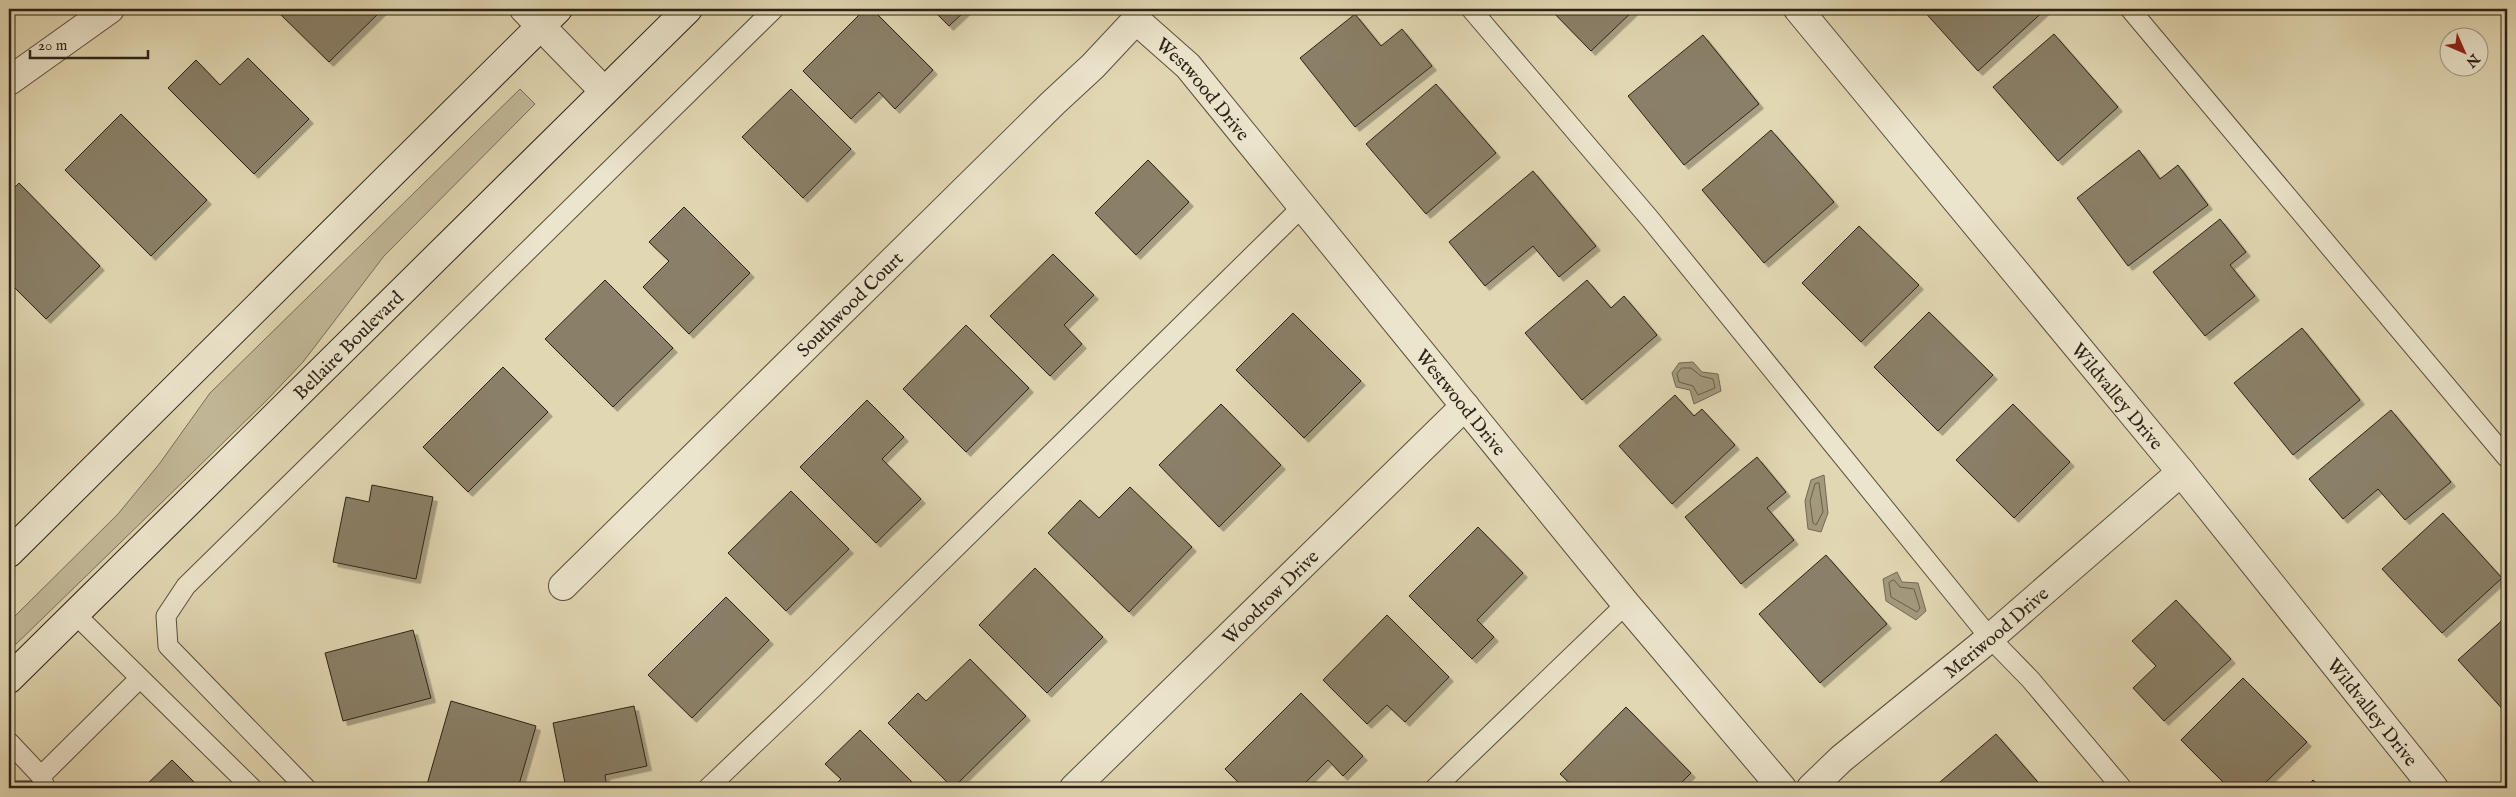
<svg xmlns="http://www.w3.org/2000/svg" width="2516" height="797" viewBox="0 0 2516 797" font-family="'IM FELL English',serif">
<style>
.green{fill:#c2b898;stroke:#776d58}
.water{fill:#a3997d;stroke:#736954}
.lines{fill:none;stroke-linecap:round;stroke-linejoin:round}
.shore{stroke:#685e4a;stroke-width:1}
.building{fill:#8a8068;stroke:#2c2217;filter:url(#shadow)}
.service-casing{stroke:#594f3e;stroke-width:21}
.minor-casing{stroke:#594f3e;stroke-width:30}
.secondary-casing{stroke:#2c2217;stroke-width:30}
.service{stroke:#ece5cd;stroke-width:19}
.minor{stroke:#ece5cd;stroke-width:28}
.secondary{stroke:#ece5cd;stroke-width:28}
.labels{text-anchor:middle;stroke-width:5;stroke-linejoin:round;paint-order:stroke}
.street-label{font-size:19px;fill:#2c2217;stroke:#ece5cd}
</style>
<defs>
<filter id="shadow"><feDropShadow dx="4.5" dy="4.5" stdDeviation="0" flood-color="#0004"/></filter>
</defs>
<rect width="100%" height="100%" fill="#e1d7b2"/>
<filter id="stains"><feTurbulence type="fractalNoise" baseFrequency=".004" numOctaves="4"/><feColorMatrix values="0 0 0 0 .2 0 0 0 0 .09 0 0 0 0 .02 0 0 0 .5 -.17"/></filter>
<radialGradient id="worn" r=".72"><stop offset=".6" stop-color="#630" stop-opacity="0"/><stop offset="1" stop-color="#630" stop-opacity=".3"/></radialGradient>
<path class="green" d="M520,89L535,104L384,256L303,362L266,401L9,651V622L118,514L160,463L210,393Z"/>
<path class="water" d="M1693,362L1702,372L1718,374L1721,391L1694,404L1690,390L1676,387L1672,373L1679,363Z
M1824,475L1828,513L1821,532L1808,529L1805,501L1811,480Z
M1897,572L1902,582L1918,583L1926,611L1916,620L1886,601L1883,579Z"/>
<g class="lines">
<path class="shore" d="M1682,368H1691L1701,376L1713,379L1715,388L1698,395L1693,386L1679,382L1677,374Z
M1819,483L1823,512L1816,525L1813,523L1810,501L1815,484Z
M1894,580L1900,587L1914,589L1920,608L1917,612L1891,597L1889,583Z"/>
</g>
<path class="building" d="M275,9H383L329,62Z
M865,9H872L933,70L895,109L879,92L851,119L803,71Z
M932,9H967L949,26Z
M1550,9H1635L1591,51Z
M1922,9H2046L1978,71Z
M1355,14L1381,46L1402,29L1432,66L1355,127L1300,58Z
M2054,34L2118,107L2058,161L1993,87Z
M1703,35L1759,104L1684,165L1628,96Z
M248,58L309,119L254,174L168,88L196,60L220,85Z
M1436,84L1496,153L1426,214L1366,144Z
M791,89L851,149L803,198L742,137Z
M121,114L207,200L151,256L65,170Z
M1771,130L1834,202L1764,263L1702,190Z
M2139,150L2160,179L2178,165L2208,205L2128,266L2077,198Z
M1148,160L1189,202L1136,255L1095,213Z
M1533,171L1596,246L1559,277L1533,246L1485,286L1449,242Z
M19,183L100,266L46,319L9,282V193Z
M684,207L750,273L689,334L643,287L669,261L649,242Z
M2220,219L2246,252L2230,265L2255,296L2205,336L2153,272Z
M1859,226L1919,285L1861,342L1802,283Z
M1053,254L1094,295L1064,325L1082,344L1050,376L990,316Z
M605,280L673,348L613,407L545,339Z
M1587,280L1611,308L1624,296L1657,335L1582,400L1525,333Z
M1929,312L1993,375L1938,431L1874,367Z
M1293,313L1361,381L1304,438L1236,370Z
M966,325L1029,388L966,452L903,389Z
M2302,328L2360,400L2293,455L2234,383Z
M503,367L548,412L468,492L423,447Z
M1675,395L1694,416L1702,409L1735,445L1672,504L1619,446Z
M867,400L904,437L882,459L921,499L876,543L800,467Z
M1221,404L1281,465L1219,527L1159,465Z
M2013,404L2070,462L2014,518L1956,460Z
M2391,410L2451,482L2405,520L2378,489L2343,519L2309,479Z
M1757,457L1786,492L1767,508L1794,540L1741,584L1685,517Z
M372,485L433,497L416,579L333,562L346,497L369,502Z
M1130,487L1192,547L1129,612L1048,533L1080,500L1099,518Z
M791,491L849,549L786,611L728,553Z
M2443,513L2502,578L2442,633L2382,569Z
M1478,527L1523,573L1477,620L1494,637L1472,659L1409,596Z
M1826,555L1887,624L1820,683L1759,614Z
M1035,568L1103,637L1047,693L979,625Z
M726,597L769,640L692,718L648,675Z
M2176,600L2231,659L2164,721L2133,688L2156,666L2132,641Z
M1387,615L1449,677L1405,722L1387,705L1367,724L1323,680Z
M2507,616V714L2458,660Z
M413,630L431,698L343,721L325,653Z
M970,659L1026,716L953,788L888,723L918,693L926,701Z
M2243,678L2307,742L2260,788H2229L2181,740Z
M1301,693L1363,756L1343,776L1328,760L1300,788H1244L1225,769Z
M451,701L536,726L518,788H426Z
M634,706L647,766L605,775L607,788H566L553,723Z
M1626,707L1691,773L1676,788H1575L1560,774Z
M860,730L918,788H832L841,779L825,764Z
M1996,734L2043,788H1933Z
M172,760L200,788H143Z
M2313,780L2322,788H2305Z
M9,781H34V788H9Z"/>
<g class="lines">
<defs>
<path id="service" d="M1471,9L1650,219L1990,638L2030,679L2122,788
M2130,9L2507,458
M75,614L252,788
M9,742L41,776L45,787
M41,776L140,678
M306,788L168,646L166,616L186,586L774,9
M708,788L815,686L1302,207
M1435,788L1626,604"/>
<g id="minor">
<path d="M524,9L604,91"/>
<path id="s1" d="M1798,9L2181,472L2434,788"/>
<path d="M9,81L110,9"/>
<path id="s2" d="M563,586L1053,103L1093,66L1136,20L1188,66L1626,604L1782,788"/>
<path id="s3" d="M1074,788L1465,406"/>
<path id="s4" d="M1811,788L1841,759L1990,638L2181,472"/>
</g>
<g id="secondary">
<path d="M9,553L558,9"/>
<path id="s5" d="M9,679L688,9"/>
</g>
</defs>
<use href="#service" class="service-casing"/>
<use href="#minor" class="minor-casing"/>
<use href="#secondary" class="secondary-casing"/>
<use href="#service" class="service"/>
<use href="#minor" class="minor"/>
<use href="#secondary" class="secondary"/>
</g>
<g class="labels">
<g class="street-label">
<text dy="7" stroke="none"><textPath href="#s2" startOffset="902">Westwood Drive</textPath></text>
<text dy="7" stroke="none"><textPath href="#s2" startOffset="402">Southwood Court</textPath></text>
<text dy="7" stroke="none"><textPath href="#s5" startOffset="476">Bellaire Boulevard</textPath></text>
<text dy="7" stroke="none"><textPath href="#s1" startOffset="502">Wildvalley Drive</textPath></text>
<text dy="7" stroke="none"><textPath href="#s2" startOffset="1308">Westwood Drive</textPath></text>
<text dy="7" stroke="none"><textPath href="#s3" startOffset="274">Woodrow Drive</textPath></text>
<text dy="7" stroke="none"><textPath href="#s4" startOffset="242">Meriwood Drive</textPath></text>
<text dy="7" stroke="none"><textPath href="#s1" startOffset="908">Wildvalley Drive</textPath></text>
</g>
</g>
<rect width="2516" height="797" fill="none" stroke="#e1d7b2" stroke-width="30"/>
<rect x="10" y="10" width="2496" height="777" fill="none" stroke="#2c2217" stroke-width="2.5"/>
<rect x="15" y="15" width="2486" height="767" fill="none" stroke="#2c2217"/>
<g transform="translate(2464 52) rotate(135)"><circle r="24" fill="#ece5cd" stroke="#9f9784"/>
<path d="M0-4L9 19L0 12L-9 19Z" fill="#8f2418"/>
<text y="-8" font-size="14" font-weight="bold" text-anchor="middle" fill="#2c2217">N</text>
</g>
<path d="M30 50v8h118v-8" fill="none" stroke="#2c2217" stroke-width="2.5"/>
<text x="38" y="50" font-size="15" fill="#2c2217" stroke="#ece5cd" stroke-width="4" paint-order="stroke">20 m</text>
<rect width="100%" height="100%" filter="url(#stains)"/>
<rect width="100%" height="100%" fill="url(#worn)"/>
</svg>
